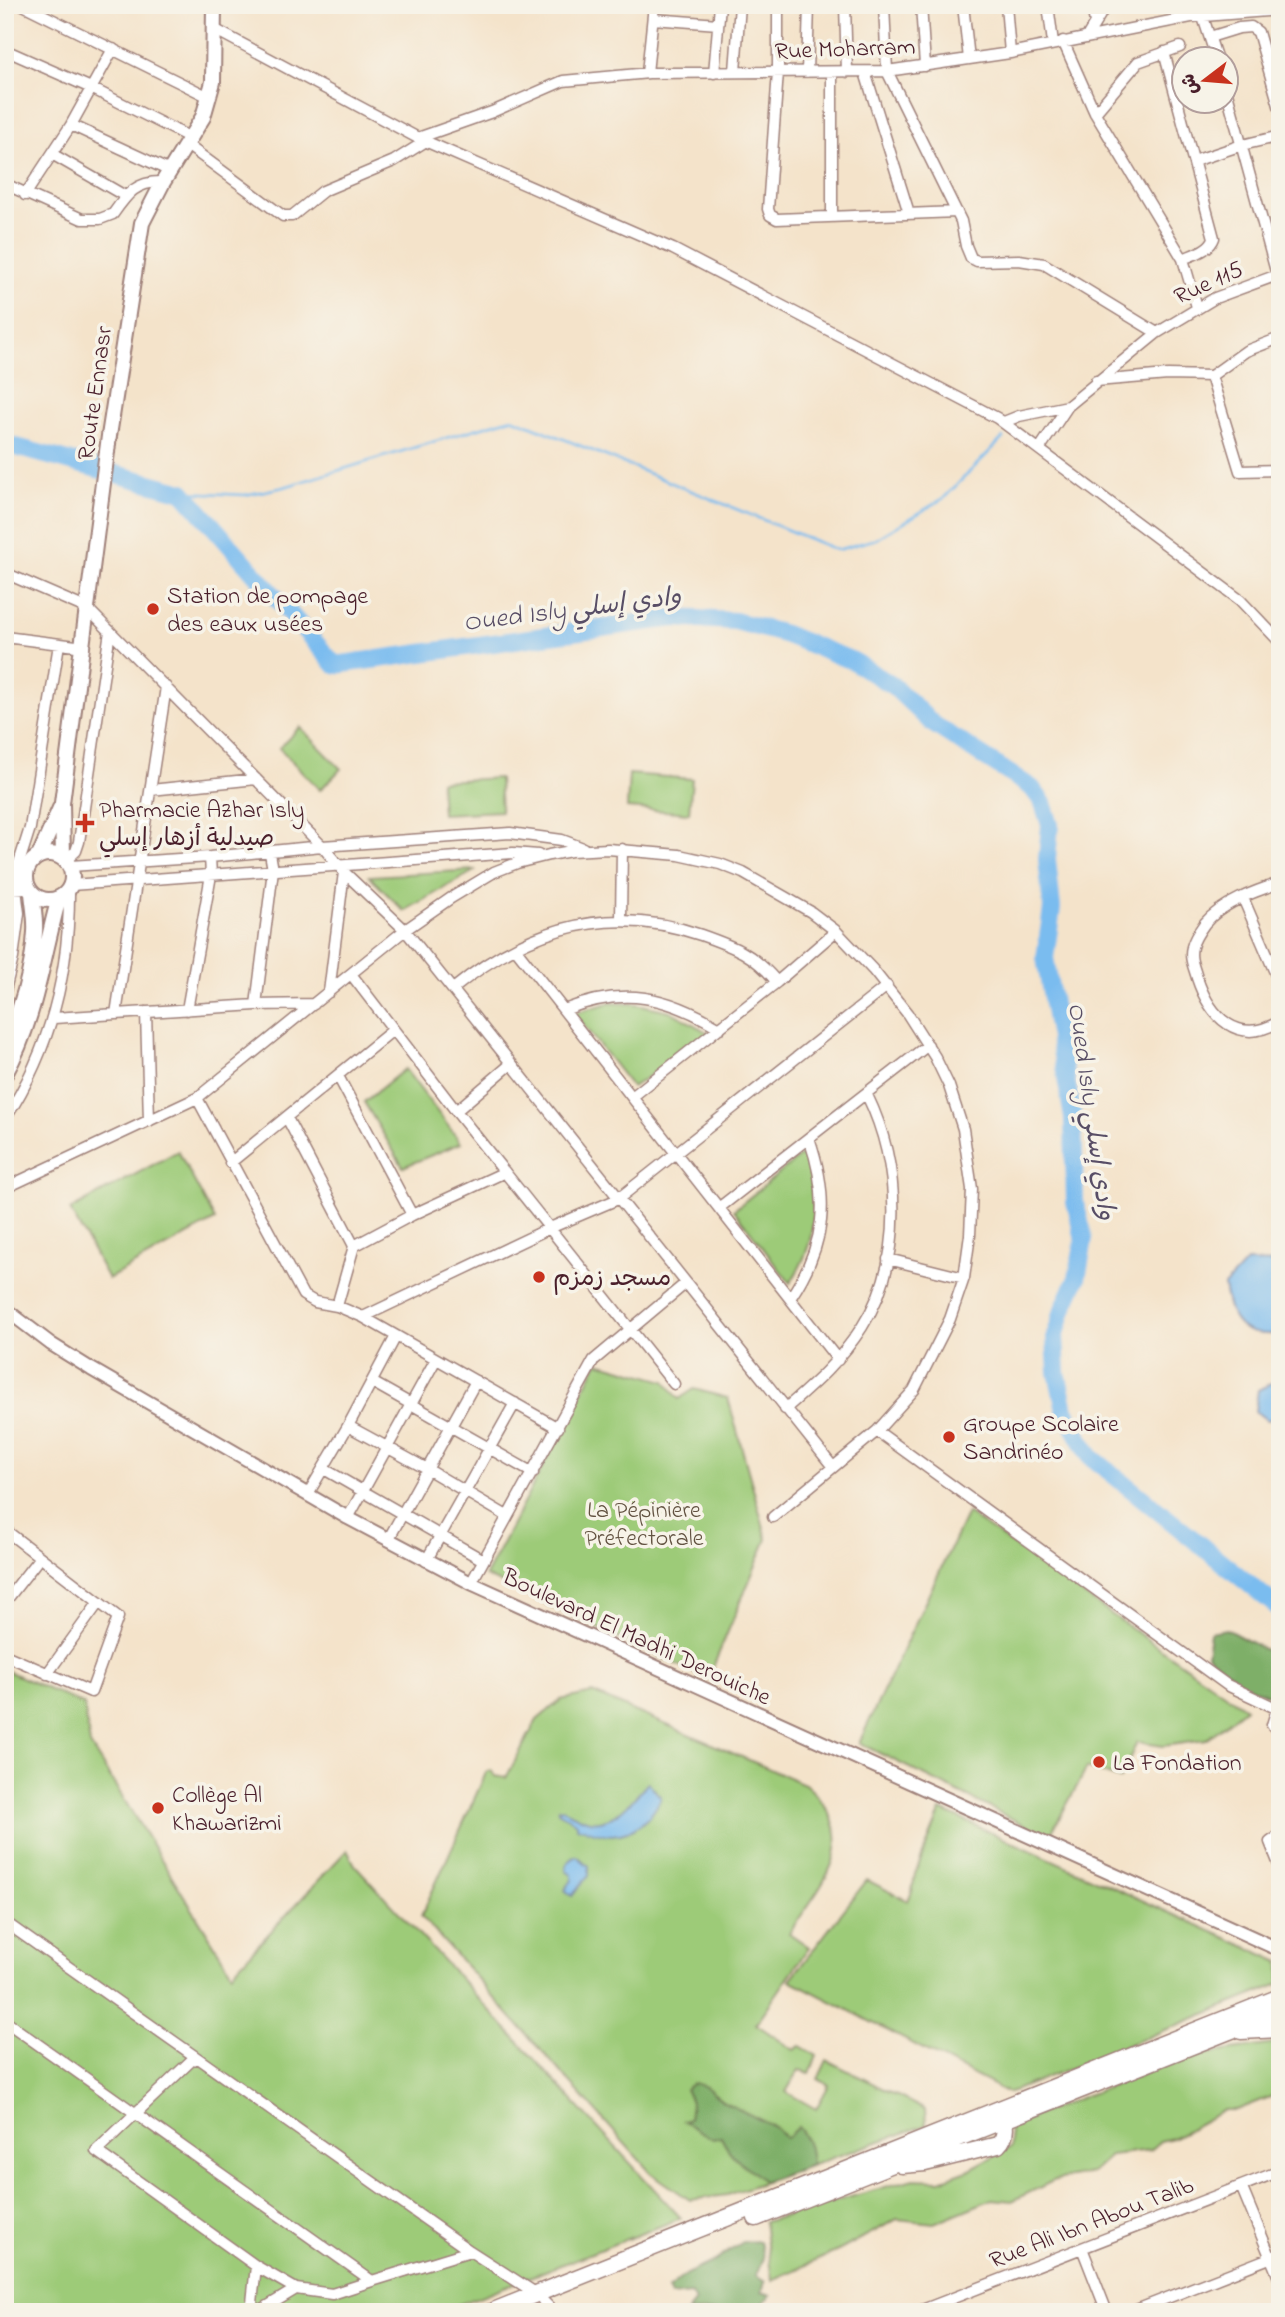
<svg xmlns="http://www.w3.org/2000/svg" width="1285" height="2317" viewBox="0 0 1285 2317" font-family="'Indie Flower','Playpen Sans Arabic',sans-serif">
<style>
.green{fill:#9dcb78;stroke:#747552;stroke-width:2}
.forest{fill:#7eaf68;stroke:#64674a;stroke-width:2}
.water{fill:#7abcef;stroke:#626e8d;stroke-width:2}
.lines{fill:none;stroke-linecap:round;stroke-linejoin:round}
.stream{stroke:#7abcef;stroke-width:2.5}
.river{stroke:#7abcef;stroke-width:18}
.minor-casing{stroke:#9f817a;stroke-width:13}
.tertiary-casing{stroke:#9f817a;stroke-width:16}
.secondary-casing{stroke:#9f817a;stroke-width:18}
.primary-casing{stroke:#9f817a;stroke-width:19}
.minor{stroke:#fff;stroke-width:10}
.tertiary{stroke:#fff;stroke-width:12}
.secondary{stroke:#fff;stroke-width:14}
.primary{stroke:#fff;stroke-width:16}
.poi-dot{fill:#c8321e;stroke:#f7f3e8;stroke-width:2.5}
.labels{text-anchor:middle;stroke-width:7;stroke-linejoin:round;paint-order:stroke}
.street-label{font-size:24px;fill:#4a1f2b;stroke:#f7f3e8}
.poi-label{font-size:24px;fill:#4a1f2b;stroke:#f7f3e8;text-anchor:start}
.park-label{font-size:24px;fill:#635342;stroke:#f7f3e8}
.water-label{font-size:26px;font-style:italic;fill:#584e66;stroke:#f7f3e8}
</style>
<rect width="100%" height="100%" fill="#f7f3e8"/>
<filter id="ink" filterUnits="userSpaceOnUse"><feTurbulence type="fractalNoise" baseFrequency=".0143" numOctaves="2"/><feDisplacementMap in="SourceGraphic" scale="14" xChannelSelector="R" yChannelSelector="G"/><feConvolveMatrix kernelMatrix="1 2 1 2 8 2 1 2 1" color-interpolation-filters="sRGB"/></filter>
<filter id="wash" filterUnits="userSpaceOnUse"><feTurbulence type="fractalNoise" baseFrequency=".00686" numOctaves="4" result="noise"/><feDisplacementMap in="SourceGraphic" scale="28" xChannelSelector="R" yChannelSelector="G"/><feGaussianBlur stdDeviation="1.57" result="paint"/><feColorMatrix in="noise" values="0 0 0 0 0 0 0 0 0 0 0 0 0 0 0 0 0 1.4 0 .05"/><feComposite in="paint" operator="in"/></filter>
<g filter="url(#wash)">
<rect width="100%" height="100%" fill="#f4e3ca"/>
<path class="green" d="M300,727L341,769L320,790L279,748Z
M629,774L692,779L689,813L627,808Z
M499,778L501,811L442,814L440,781Z
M476,870L404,911L369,876Z
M609,1003L637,1004L670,1011L712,1035L632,1087L574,1013Z
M405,1069L461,1143L403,1167L364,1102Z
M178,1151L215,1220L108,1279L70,1210Z
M804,1153C818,1200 819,1242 790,1283L734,1210Z
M598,1362L665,1381L679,1399L694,1389L728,1398L767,1539L708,1679L485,1576Z
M967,1513L1245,1708L1206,1740L1163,1746L1137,1742L1120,1779L1087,1768L1049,1837L859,1743Z
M5,1670L84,1705L90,1745L232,1973L347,1850L355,1865L681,2218L440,2312H5Z
M592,1693L805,1784C867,1838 825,1880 789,1933L809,1947L756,2024L794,2050L800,2046L817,2056L810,2073L799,2070L786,2092L816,2109L829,2085L818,2079L827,2060L925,2110L926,2125L727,2195L690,2200L651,2173L421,1916L486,1773L491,1770L495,1776L506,1778L537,1720L561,1700Z
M941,1810L1280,1962V1984L1008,2093L790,1980L867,1880L908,1901L912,1892L915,1874Z
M1280,2043V2093L1237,2110H1224L1173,2138L1160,2141L1150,2150L1111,2155L1091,2173L1055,2180L1012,2201L992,2199L934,2223L897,2219L840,2250L772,2280L764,2222L913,2179L940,2180L970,2169L1011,2147L1009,2126L1185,2057Z"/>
<path class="forest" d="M1226,1629L1280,1658V1700L1243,1685L1207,1655L1210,1632Z
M694,2083L706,2087L724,2102L775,2127L786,2138L798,2127C808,2137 810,2151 811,2165L764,2182C746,2164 732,2161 721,2137L713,2139L683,2121L689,2119L691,2102L685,2089Z
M760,2241L763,2258L756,2276L765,2282L762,2292L771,2295L762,2304L760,2312H687L695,2302L691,2294L671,2296L668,2289L686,2274L715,2261L743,2242Z"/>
<path class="water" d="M1246,1262L1280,1263V1335C1271,1333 1260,1335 1251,1332C1231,1326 1227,1304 1224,1286Z
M1280,1379V1418L1267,1420L1255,1411L1258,1390Z
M648,1783L661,1797C654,1817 632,1836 610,1835C599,1834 588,1830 577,1827V1823L558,1812L559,1808C570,1811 580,1819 590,1821C615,1825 633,1799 648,1783Z
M577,1856L589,1866V1875L572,1896L565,1890L572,1880V1874L566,1870C566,1862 570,1858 577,1856Z"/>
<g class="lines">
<path class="stream" d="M183,492L245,495L284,487L512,418L837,550L876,539L944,498L1003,438"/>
<path class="river" d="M5,444L183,492L335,665L674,618L735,621L784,634L853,661L893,686L933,724L1032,788L1043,803L1050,825L1047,859L1052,908L1045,958L1073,1118L1075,1202L1084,1239L1077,1278L1063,1310L1055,1337L1057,1372L1065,1410L1090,1456L1280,1609"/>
</g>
</g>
<g filter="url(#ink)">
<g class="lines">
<defs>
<path id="minor" d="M23,5L209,97
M778,5V72L768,209L770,215L777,219L957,212
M845,5L847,72
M884,5L887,71L961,221L966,246L971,258L977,261L1019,260L1044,264L1157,333
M921,5L925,66
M963,5L969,59
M1006,5L1010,53
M1048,5L1053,43
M1092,5L1095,23
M1199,5L1217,60
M653,19L718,24
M214,29L418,138L673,249L997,418L1240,600L1280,642
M1088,35L1106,5
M1210,37L1239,28L1251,27L1258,32L1280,109
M1063,41L1095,113L1183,259L1197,307
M5,50L91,88L191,138
M1164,52L1214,238C1210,250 1194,254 1183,259
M735,71L740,5
M807,72L809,5
M865,72L909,213
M647,73L654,5
M714,73L720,5
M832,73V216
M1226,89L1277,275
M1095,113L1138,62L1180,47
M71,125L170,171
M418,138L492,112L563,81L649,73L887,71L1010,53L1191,17L1280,10
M187,145L283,216H292L323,191L394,161L426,141
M52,154L125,196
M1194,161L1242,145L1280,136
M5,184L82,219H100L113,214C127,194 136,181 163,182
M25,195L71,125L113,49
M1211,376L1240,471L1280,470
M1096,381L1168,375L1211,376L1246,351L1280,338
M1004,422L1019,416L1068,406
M1040,448L1068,406L1157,333L1215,298L1280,274
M5,573L88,609L322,846L344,872L405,930L833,1467
M5,637L84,647
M151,790L256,779
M66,860L76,851L79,842L110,631
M70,866L210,857L322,846L510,833L562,840L583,848
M5,867L29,865
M1280,883C1255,891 1222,903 1205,923C1200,930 1194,938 1192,947C1189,958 1194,967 1197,978C1210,1017 1238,1047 1280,1021
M71,885L513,853L538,855
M5,889L27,888
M1243,898L1280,984
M621,919L622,849
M515,948L838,1360
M351,974L456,1111L674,1384
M453,989C527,928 609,903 701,935C735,947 754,954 777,982
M5,990L13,958L19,913L16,889L18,866L30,828L59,644
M329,992L344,872
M256,1005L273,870L270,853
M187,1010L211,875L210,857
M564,1010C624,986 667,996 720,1028
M146,1012L149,1121
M116,1014L166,687
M54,1018L256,1005L314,1004
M338,1076L412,1215
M632,1097L777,982L836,931
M197,1098L303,1295L315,1302L337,1306L363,1317L558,1428
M456,1111L511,1064
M287,1118L354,1246
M5,1119C51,1049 70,972 69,888
M230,1163L393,1030
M5,1188L197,1098L405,930L451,898L494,872L517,863L549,855L571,851L608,849L679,855L720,864L743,873L811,912L836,931L873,970L907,1013L935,1057L949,1086L963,1129L972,1189L970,1235L964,1278L950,1319L914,1390L877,1431L773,1517
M720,1207L928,1045
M888,1259L964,1278
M791,1297C826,1244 830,1199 809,1138
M337,1306L354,1246L412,1215L505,1172
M363,1317L550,1228L618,1199L887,986
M372,1382L533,1473
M785,1409C814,1384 841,1360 862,1327C905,1260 901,1165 867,1095
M348,1426L427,1469L507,1516
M877,1431L1227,1685L1280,1710
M324,1469L483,1560
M308,1494L348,1426L396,1336
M348,1518L436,1359
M5,1530L118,1617L91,1692L5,1655
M388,1540L476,1381
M426,1561L515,1403
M471,1583L594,1360L686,1283
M5,1602L40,1557
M47,1674L99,1602
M1277,1709L1272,1725L1280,1733
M1280,1835L1270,1842L1280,1867
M5,1922L470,2251L537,2294
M5,2021L372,2281L470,2251
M195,2057L96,2151L256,2266L296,2289L332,2294L372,2281
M1241,2186L1280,2280
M1082,2248L1107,2312
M543,2301L554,2312
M251,2312L256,2266
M258,2312L296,2289
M917,2312L1280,2171
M1131,2312L1280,2254"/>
<path id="tertiary" d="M5,1309L51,1344L91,1369L348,1518L471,1583L1280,1950"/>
<path id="secondary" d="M26 877a23 23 0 1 1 46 0a23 23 0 1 1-46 0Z
M39,856L60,808
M63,858L62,803L109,436L142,223L163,182L203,117L213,82L214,5
M5,1045C21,1011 33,969 35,932C36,919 33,905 32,893
M5,1074C36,1019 42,958 59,898"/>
<path id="primary" d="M1241,2031L1280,2029
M902,2165L925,2163L998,2145C1008,2136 1005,2123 1002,2111
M756,2218L1280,2011
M491,2312L1280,1997"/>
</defs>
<use href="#minor" class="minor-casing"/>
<use href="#tertiary" class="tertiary-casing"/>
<use href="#secondary" class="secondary-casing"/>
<use href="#primary" class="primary-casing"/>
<use href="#minor" class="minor"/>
<use href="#tertiary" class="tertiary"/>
<use href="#secondary" class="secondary"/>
<use href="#primary" class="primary"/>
</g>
</g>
<g class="poi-dot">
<circle cx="153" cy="609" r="7"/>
<path d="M81.5 812.5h7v7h7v7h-7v7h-7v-7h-7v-7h7z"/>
<circle cx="539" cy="1277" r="7"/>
<circle cx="949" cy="1437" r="7"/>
<circle cx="1099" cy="1762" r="7"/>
<circle cx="158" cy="1808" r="7"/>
</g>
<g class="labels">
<g class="street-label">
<text transform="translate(845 48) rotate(-2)" y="8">Rue Moharram</text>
<text transform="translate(1208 282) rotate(-25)" y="8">Rue 115</text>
<text transform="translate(94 393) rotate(-82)" y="8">Route Ennasr</text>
<text transform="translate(637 1636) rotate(25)" y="8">Boulevard El Madhi Derouiche</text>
<text transform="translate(1091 2222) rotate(-21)" y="8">Rue Ali Ibn Abou Talib</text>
</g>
<g class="poi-label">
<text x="167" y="603">Station de pompage<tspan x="167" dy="28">des eaux usées</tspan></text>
<text x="99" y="817">Pharmacie Azhar Isly<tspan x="99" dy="28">صيدلية أزهار إسلي</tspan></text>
<text x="553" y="1285">مسجد زمزم</text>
<text x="963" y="1431">Groupe Scolaire<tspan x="963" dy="28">Sandrinéo</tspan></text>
<text x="1113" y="1770">La Fondation</text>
<text x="172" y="1802">Collège Al<tspan x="172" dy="28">Khawarizmi</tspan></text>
</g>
<g class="park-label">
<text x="644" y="1517">La Pépinière<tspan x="644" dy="28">Préfectorale</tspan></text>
</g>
<g class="water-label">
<text transform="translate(572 608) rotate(-7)" y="9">Oued Isly وادي إسلي</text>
<text transform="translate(1093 1111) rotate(82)" y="9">Oued Isly وادي إسلي</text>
</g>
</g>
<rect width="1285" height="2317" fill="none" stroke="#f7f3e8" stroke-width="28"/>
<g transform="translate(1205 80) rotate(254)"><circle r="33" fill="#f7f3e8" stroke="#b29e9c" stroke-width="2"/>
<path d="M0-5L12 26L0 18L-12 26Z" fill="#c8321e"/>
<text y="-10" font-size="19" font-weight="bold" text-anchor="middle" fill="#4a1f2b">ش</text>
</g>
</svg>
